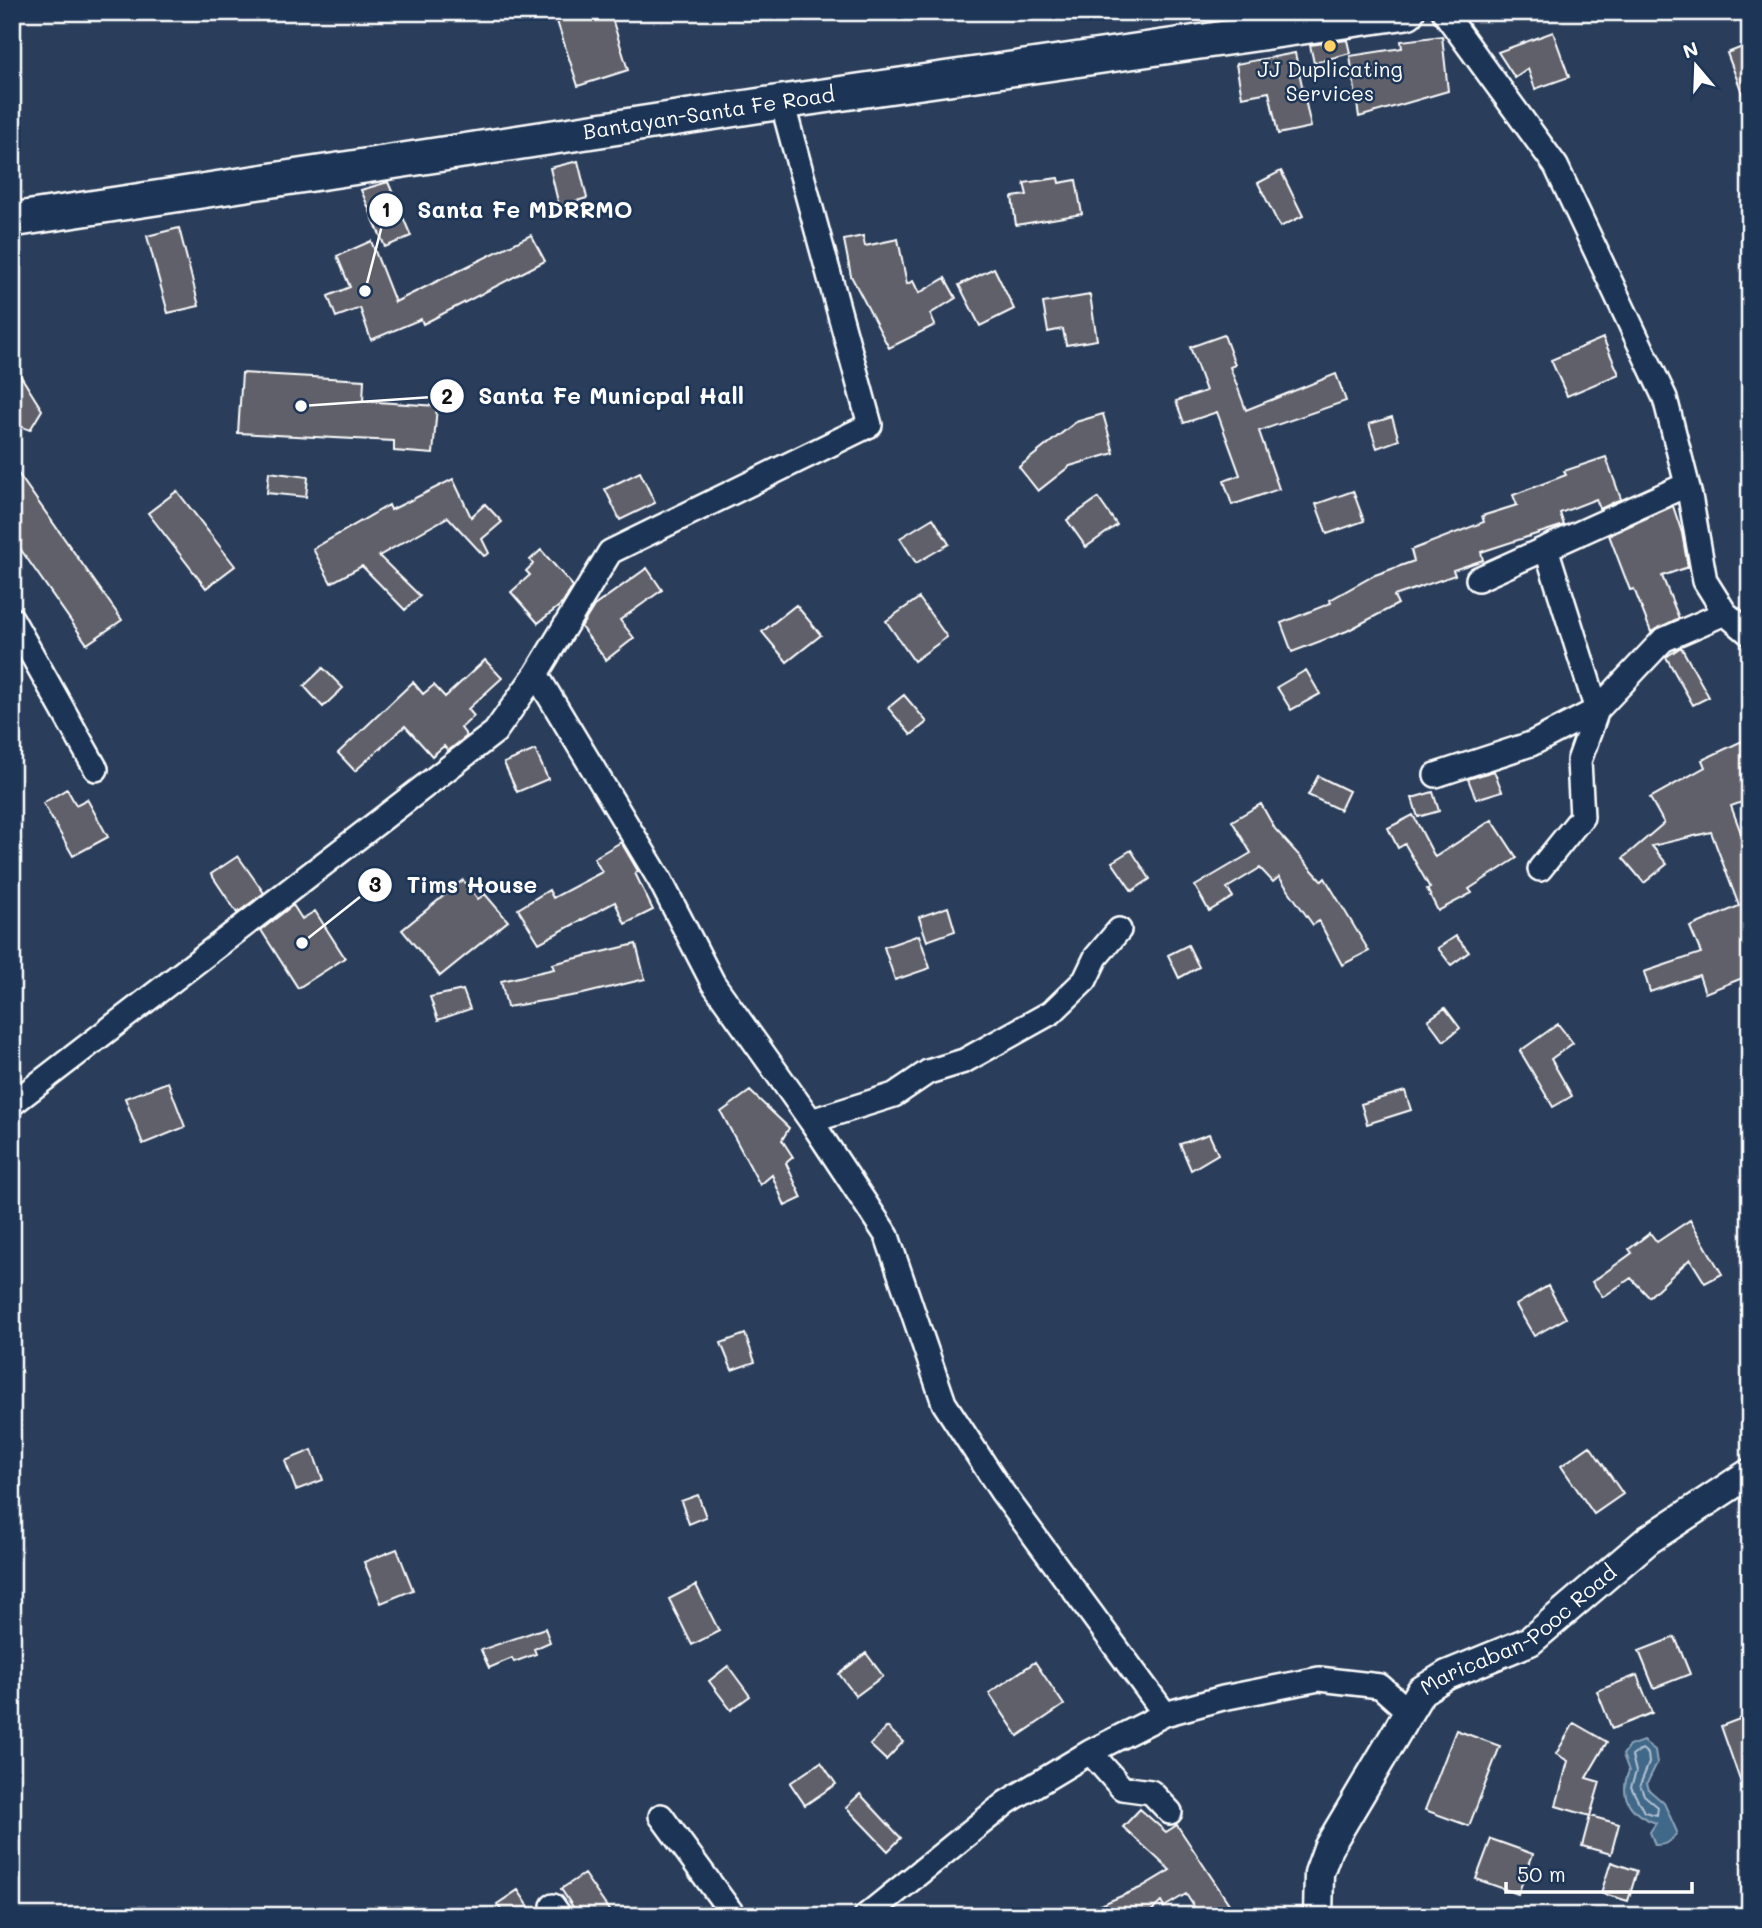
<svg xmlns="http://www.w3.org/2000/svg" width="1762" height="1928" viewBox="0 0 1762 1928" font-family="Mali,sans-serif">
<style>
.water{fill:#416789;stroke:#8da4b8;stroke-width:2}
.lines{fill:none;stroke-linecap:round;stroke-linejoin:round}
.shore{stroke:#b3c2d0;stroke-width:2}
.building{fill:#60606a;stroke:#fff;stroke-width:2}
.minor-casing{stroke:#fff;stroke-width:28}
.tertiary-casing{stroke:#fff;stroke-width:33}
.secondary-casing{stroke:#fff;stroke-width:38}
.minor{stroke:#1d3557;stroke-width:23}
.tertiary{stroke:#1d3557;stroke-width:28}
.secondary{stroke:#1d3557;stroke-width:33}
.poi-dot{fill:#ffd166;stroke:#1d3557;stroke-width:2.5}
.labels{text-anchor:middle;stroke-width:5;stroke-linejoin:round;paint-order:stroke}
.poi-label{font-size:21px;fill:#fff;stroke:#1d3557}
.street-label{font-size:21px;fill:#fff;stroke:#1d3557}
.leader{fill:none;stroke:#fff;stroke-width:2.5}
.callout-dot{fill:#fff;stroke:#1d3557;stroke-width:2.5}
.mark-label{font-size:21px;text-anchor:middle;font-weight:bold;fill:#111}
.callout-label{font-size:23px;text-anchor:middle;font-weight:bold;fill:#fff;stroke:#1d3557;stroke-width:5;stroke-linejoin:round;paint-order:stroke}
</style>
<rect width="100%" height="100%" fill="#2a3e5b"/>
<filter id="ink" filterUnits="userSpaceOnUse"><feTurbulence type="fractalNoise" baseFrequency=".0143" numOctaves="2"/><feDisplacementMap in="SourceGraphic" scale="14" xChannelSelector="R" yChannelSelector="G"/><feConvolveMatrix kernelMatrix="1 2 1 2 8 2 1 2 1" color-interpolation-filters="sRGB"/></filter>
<g filter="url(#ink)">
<path class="water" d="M1643,1741L1655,1750L1657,1763L1647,1783L1649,1790L1664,1803L1677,1832C1672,1842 1666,1845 1655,1845L1650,1832L1656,1823C1631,1815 1618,1797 1629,1771L1623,1755L1629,1746Z"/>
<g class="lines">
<path class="shore" d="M1642,1749L1648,1754L1649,1763L1640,1785L1644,1795L1658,1807L1657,1815L1644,1812L1631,1787L1636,1772L1632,1756Z"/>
</g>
<path class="building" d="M554,12H610L628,70L578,86Z
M1553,32L1569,77L1535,89L1528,69L1515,78L1498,52Z
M1442,36L1448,91L1359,117L1350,56L1402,48L1401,41Z
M1347,40L1350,53L1314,63L1310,45Z
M1750,44V107L1748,108L1727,53Z
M1295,53L1311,127L1278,134L1269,92L1242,97L1236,64Z
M578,161L587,198L559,206L550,168Z
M1281,171L1303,216L1280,227L1258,183Z
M1058,178L1059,183L1076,180L1082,214L1016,225L1012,197L1027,195L1024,183Z
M388,182L411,236L385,247L361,190Z
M179,228L199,306L168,313L147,236Z
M531,235L545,261L423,324L421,319L371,340L360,308L336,317L328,296L350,287L337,256L371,241L395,302Z
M863,236L865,246L898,239L907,284L913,281L919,293L945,278L956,298L930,314L935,325L889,348L851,276L844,240Z
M994,268L1014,309L980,326L959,285Z
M1090,295L1097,340L1066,345L1063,329L1048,332L1043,303Z
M1224,335L1235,365L1230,367L1246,410L1336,374L1346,401L1259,431L1279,489L1232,505L1224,481L1240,475L1217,412L1184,423L1176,401L1206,391L1190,347Z
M1603,338L1619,374L1567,396L1551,360Z
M12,362L42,410L30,430L12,423Z
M242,373L364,380L363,401L437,406L433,454L394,451V441L238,433Z
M1103,414L1114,453L1070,466L1038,491L1019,467L1076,422Z
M1392,417L1399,440L1377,448L1369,424Z
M1606,457L1621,499L1600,509L1596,499L1560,513L1564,525L1481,552L1483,560L1453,570L1455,575L1394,596L1398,604L1347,631L1292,652L1281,623L1331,603L1330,600L1375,575L1414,561L1411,550L1484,522L1482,516L1517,505L1513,495L1566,475L1564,471Z
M12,465L122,620L87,644L12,537Z
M269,472L308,477L306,497L267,493Z
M640,472L655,503L620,520L605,489Z
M453,479L471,517L485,504L502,522L482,539L489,553L484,556L448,517L379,556L420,596L405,610L362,566L331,583L313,549L389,505L391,510Z
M177,491L235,566L206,588L148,513Z
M1353,491L1364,521L1327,534L1316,504Z
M1098,498L1117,525L1086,547L1067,520Z
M1673,506L1682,533L1688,567L1662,576L1679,618L1651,632L1634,589L1630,590L1609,535Z
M933,518L949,544L916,563L900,538Z
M541,550L573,586L563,603L538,623L511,592L530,575L526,571L533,564L530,560Z
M647,568L662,590L620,620L634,638L606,660L581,627L594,606Z
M919,598L947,637L914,661L886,621Z
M796,605L821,635L787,662L762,632Z
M1681,647L1709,697L1693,705L1666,657Z
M485,660L502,678L468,709L474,716L461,728L467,736L448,751L444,746L432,756L405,726L355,771L338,753L413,682L423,694L434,685L445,697Z
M323,668L343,688L323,707L304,686Z
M1306,670L1320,694L1291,710L1277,687Z
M904,695L927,722L911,735L888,708Z
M1742,741L1750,757V799L1731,806L1750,857V975L1705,993L1699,975L1650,992L1644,972L1701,953L1690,927L1739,906L1711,832L1652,846L1667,864L1644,883L1623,858L1664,823L1650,798L1705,767L1702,760Z
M535,750L548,779L517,792L504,763Z
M1494,771L1502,791L1476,799L1468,779Z
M1318,776L1349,791L1340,810L1308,795Z
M67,789L76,805L87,799L108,837L73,856L43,803Z
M1433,792L1439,811L1418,817L1412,798Z
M1261,804L1275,829L1322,881L1325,878L1369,951L1342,965L1319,921L1313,925L1279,877L1273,882L1260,868L1227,888L1233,897L1209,911L1195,886L1251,853L1232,821Z
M1413,815L1435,857L1492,820L1517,858L1469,889L1472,893L1438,911L1427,889L1430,888L1405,844L1398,848L1388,828Z
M621,842L638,871L635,873L653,910L625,924L615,902L539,943L518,909L549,890L553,898L602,872L594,858Z
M1131,850L1150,879L1132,891L1112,862Z
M238,856L264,893L237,913L211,874Z
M463,880L478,899L485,894L508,921L440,976L402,930Z
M293,905L302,919L315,911L345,958L298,988L261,930Z
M948,907L955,931L927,941L919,917Z
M919,935L930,968L895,980L884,947Z
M1456,936L1469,952L1451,965L1438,948Z
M636,944L645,979L583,994L507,1007L501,981L554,969L552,964Z
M1188,945L1199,967L1179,978L1168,955Z
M463,990L470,1009L438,1020L430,997Z
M1445,1008L1460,1028L1444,1041L1428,1020Z
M1558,1024L1573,1043L1551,1059L1572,1096L1553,1107L1520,1051Z
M168,1082L185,1127L143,1144L125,1098Z
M750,1091L789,1128L782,1140L793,1157L786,1163L802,1198L785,1206L772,1175L760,1185L721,1112Z
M1405,1091L1411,1110L1367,1124L1361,1104Z
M1209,1134L1218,1154L1191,1170L1180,1144Z
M1690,1220L1722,1274L1705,1283L1690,1259L1649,1297L1631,1278L1603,1297L1592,1282L1632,1253L1629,1249L1650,1233L1657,1242Z
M1548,1286L1566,1318L1534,1336L1516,1305Z
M745,1334L755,1362L732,1370L721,1343Z
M1590,1446L1623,1494L1594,1514L1561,1466Z
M312,1450L323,1480L296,1490L285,1461Z
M698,1495L706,1517L689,1524L681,1501Z
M397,1549L413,1590L381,1603L364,1562Z
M696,1585L719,1631L692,1645L669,1599Z
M545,1628L550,1642L534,1649L536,1654L514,1662L512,1658L489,1668L481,1650Z
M1675,1637L1690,1674L1654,1688L1639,1651Z
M866,1653L883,1676L856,1696L839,1674Z
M1035,1662L1064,1705L1018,1736L989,1693Z
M728,1666L750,1696L731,1710L709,1681Z
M1637,1675L1652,1713L1612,1729L1597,1691Z
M1750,1715V1800H1747L1721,1726Z
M1574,1723L1607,1742L1586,1778L1600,1782L1590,1816L1556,1806L1568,1761L1556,1754Z
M887,1727L903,1742L886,1760L870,1745Z
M1456,1730L1500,1746L1469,1826L1425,1810Z
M821,1762L836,1784L805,1805L790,1783Z
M860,1794L901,1838L888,1851L846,1807Z
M1140,1809L1166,1832L1177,1825L1237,1916H1200L1186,1894L1164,1907L1161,1902L1147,1915L1144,1911L1133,1916H1075L1140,1888L1170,1870L1123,1827Z
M1590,1816L1619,1824L1611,1854L1582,1846Z
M1491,1839L1533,1854L1518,1894L1476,1879Z
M1611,1862L1637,1871L1628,1901L1601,1893Z
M584,1874L613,1916H579L561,1889Z
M518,1890L535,1916H505L497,1904Z"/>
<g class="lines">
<defs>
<path id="minor" d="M1444,12L1556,166L1665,398L1690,496L1705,581L1725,613L1750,634
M1478,579L1686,485
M12,619L96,769
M536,674L660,880L713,983L811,1121L887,1236L944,1403L1002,1492L1165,1714
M1436,775L1531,744L1597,710L1546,548
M1540,869L1582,817L1579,761L1597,710L1663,640L1725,613
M12,1104L495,732L536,674L610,552L870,425L782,102
M811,1121L894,1095L928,1072L964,1061L1052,1012L1085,980L1096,957L1119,930
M1090,1752L1122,1788L1151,1792L1170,1812
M661,1816L734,1916
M553,1906L560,1916
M866,1916L1007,1802L1090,1752L1165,1714L1223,1698L1319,1679L1380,1686L1408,1711"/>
<g id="tertiary">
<path id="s1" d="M1318,1916L1319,1873L1328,1848L1421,1691L1447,1675L1530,1641L1648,1540L1750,1473"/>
</g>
<g id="secondary">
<path id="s2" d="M12,220L782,102L1407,12"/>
</g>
</defs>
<use href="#minor" class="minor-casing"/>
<use href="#tertiary" class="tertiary-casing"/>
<use href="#secondary" class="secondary-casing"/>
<use href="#minor" class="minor"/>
<use href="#tertiary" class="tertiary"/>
<use href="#secondary" class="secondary"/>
</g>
</g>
<circle class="poi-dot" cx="1330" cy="46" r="7"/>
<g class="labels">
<g class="poi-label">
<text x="1330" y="77">JJ Duplicating<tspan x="1330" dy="24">Services</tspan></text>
</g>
<g class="street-label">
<text dy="7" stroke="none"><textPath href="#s2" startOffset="705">Bantayan-Santa Fe Road</textPath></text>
<text dy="7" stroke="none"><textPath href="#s1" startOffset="368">Maricaban-Pooc Road</textPath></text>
</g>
</g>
<path class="leader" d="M365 291L386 210M301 406L447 396M302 943L375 885"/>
<g class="callout-dot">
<circle cx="365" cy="291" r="7"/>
<circle cx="301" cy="406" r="7"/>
<circle cx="302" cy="943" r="7"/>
<circle cx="386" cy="210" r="18"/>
<circle cx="447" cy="396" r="18"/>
<circle cx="375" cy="885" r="18"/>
</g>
<g class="mark-label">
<text x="386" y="217">1</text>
<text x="447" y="404">2</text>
<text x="375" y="892">3</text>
</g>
<g class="callout-label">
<text x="525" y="218">Santa Fe MDRRMO</text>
<text x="611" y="404">Santa Fe Municpal Hall</text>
<text x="472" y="893">Tims House</text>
</g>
<rect width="1762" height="1928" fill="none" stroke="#1d3557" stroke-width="42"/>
<rect x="21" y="21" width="1720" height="1886" fill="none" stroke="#fff" stroke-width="2.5" filter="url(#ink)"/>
<g transform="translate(1696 66) rotate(341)" stroke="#1d3557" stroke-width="5" paint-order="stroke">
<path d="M0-5L12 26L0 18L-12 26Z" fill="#ffffff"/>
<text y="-10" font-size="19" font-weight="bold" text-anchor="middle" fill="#ffffff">N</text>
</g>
<path d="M1506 1882v10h186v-10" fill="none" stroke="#ffffff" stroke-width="3.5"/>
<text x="1517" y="1882" font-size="21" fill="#ffffff" stroke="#1d3557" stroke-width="5" paint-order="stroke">50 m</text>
</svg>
